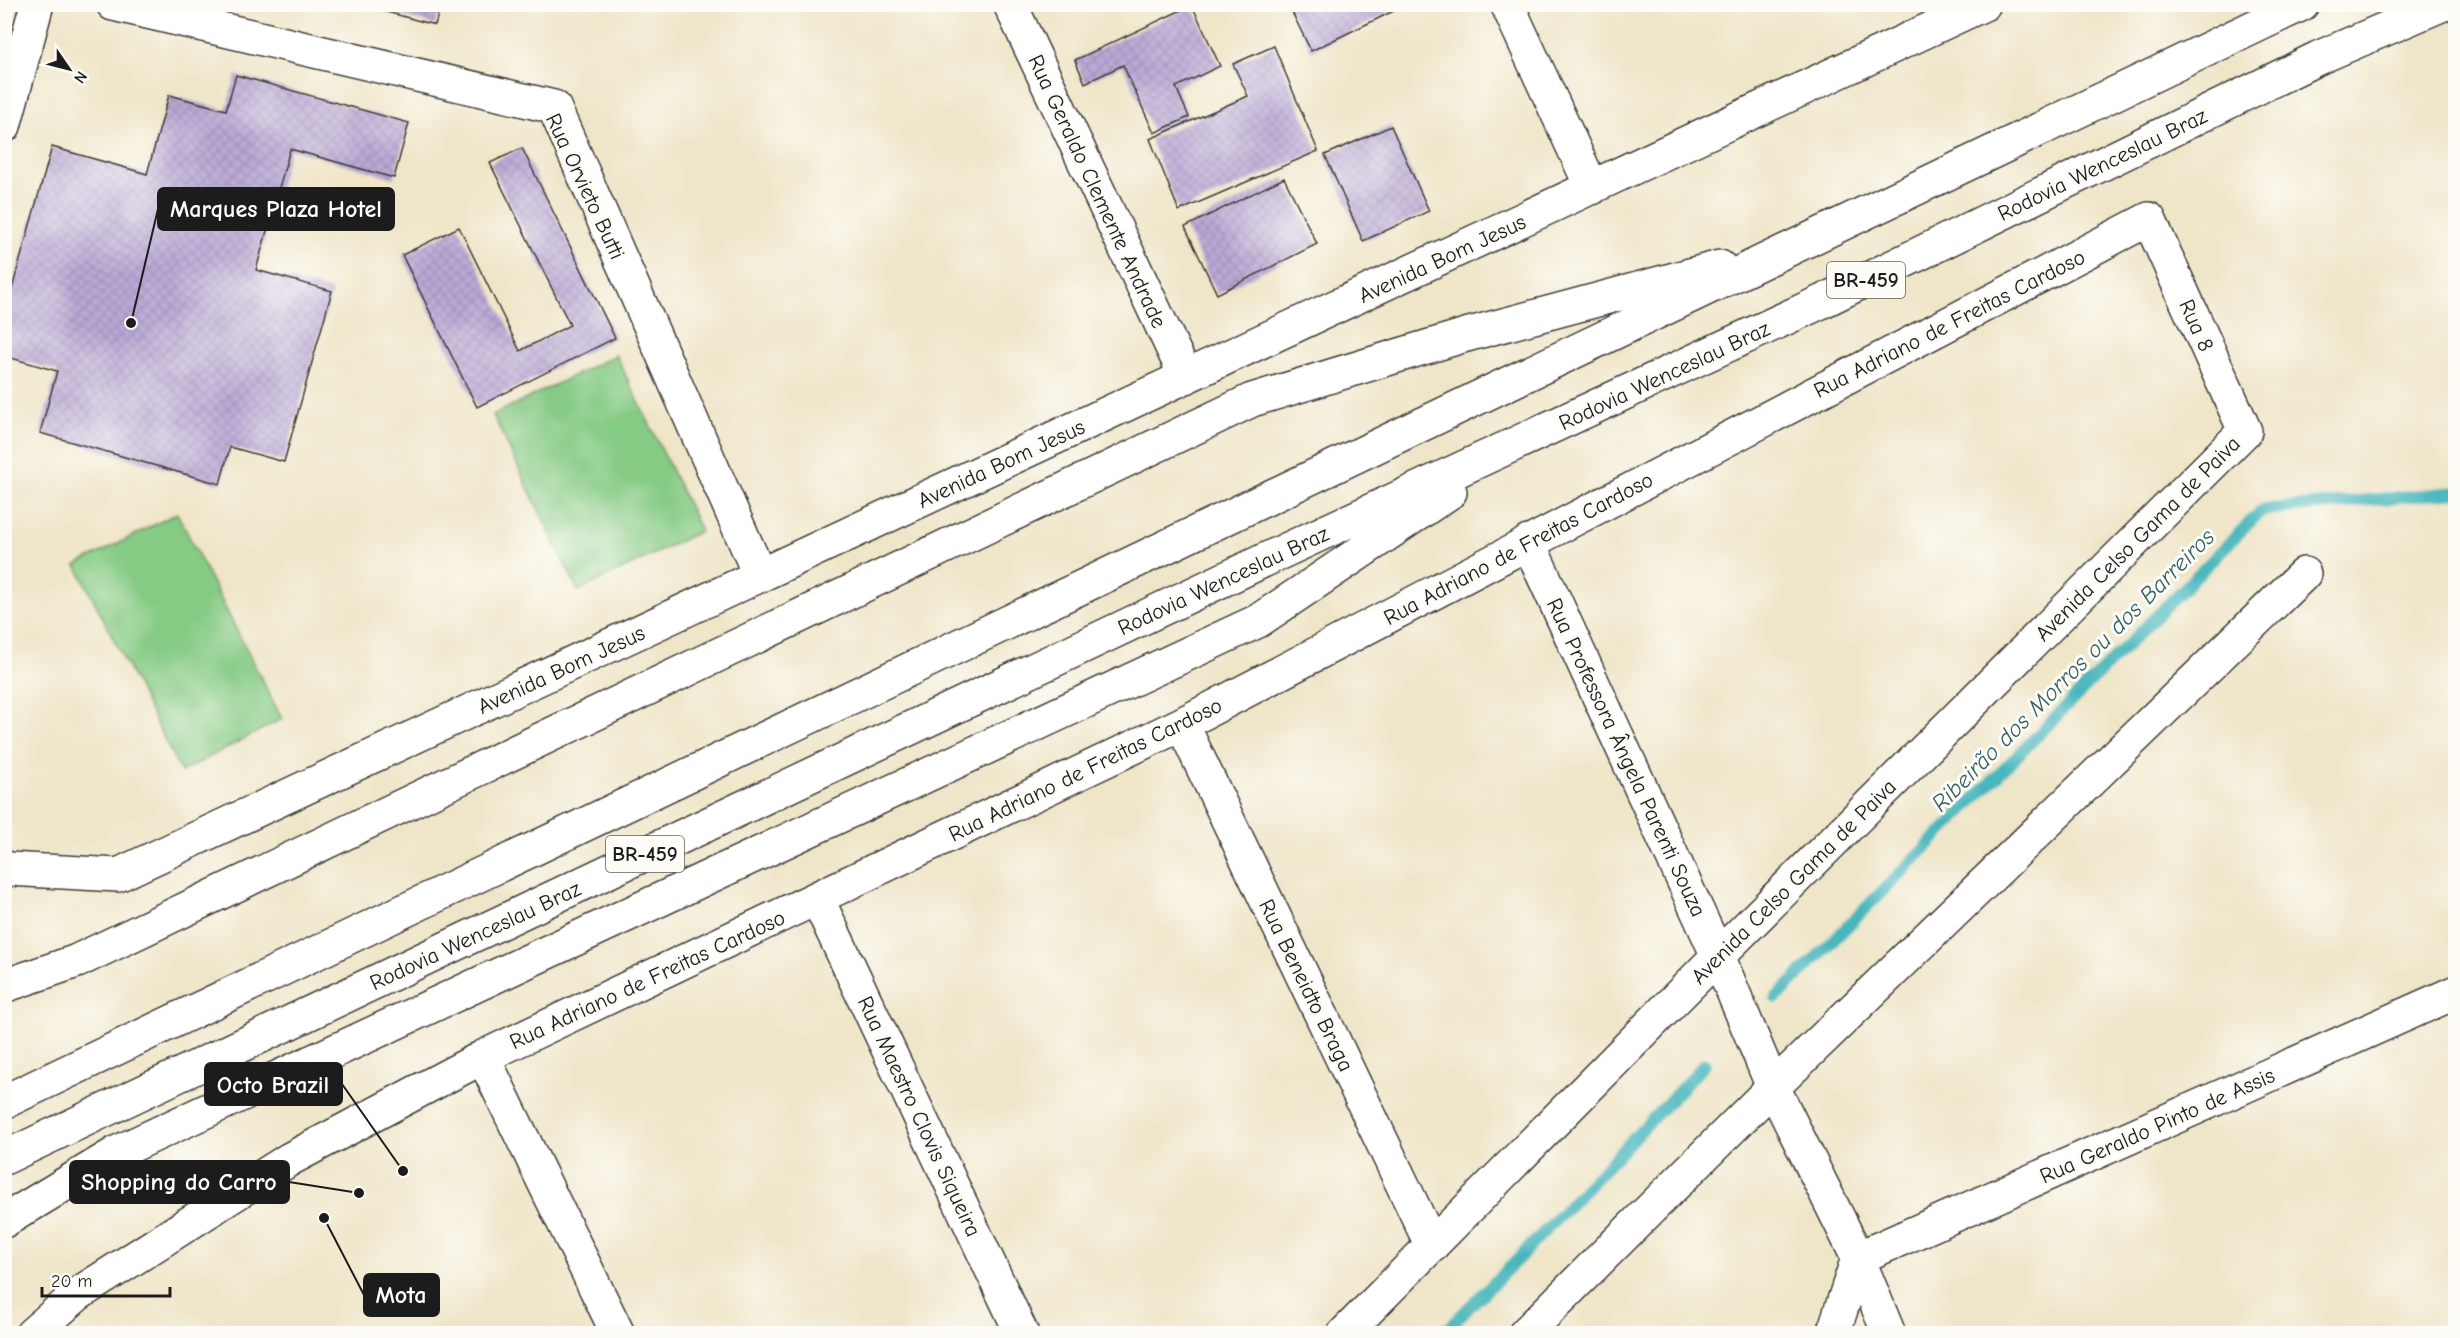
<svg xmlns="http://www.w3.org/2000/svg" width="2460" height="1338" viewBox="0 0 2460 1338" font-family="'Comic Neue',sans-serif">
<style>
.green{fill:#86cb84;stroke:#517450;stroke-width:1.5}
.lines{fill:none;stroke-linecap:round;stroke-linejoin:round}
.stream{stroke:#46b6bd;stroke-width:12}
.building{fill:url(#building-cross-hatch)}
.minor-casing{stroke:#3c3a36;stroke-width:36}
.major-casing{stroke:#3c3a36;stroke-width:36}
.minor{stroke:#fff;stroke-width:33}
.major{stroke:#fff;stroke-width:33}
.labels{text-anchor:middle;stroke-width:6;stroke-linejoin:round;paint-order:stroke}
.shield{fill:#fdfcf7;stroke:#605f5e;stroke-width:1.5}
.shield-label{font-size:21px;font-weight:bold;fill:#1c1c1c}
.street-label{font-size:22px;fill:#1c1c1c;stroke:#fdfcf7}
.water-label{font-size:24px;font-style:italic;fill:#2f6164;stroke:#fdfcf7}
.leader{fill:none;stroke:#1c1c1c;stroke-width:2}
.callout-dot{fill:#1c1c1c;stroke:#fdfcf7;stroke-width:2}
.callout{fill:#1c1c1c;stroke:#1c1c1c;stroke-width:2}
.callout-label{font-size:24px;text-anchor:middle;font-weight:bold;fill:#fff}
</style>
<defs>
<pattern id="building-cross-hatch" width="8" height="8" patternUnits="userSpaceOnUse" patternTransform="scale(1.5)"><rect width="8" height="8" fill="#baa9d6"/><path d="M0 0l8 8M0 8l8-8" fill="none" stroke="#9f91b7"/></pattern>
</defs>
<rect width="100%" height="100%" fill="#fdfcf7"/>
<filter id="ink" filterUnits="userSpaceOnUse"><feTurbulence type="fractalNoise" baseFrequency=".0167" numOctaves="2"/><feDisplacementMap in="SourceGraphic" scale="12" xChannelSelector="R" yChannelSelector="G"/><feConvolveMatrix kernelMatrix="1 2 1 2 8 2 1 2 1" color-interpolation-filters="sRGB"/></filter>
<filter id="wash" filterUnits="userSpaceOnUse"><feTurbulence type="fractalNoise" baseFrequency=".008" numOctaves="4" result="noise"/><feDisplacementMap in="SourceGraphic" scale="24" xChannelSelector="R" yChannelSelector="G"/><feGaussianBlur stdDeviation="1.35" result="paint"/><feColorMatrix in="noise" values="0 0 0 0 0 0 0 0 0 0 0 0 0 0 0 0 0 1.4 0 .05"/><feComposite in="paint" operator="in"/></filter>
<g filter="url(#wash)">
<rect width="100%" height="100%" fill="#efe5c8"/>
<path class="green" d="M616,355L701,531L578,591L493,415Z
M177,513L282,719L181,772L76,565Z"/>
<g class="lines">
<path class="stream" d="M1776,998L2262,510L2456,492
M1442,1334L1517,1260L1705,1064"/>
</g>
<g id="blocks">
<path class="building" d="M368,4H441L435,25L368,7Z
M1288,4H1408L1311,51Z
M1192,5L1220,66L1176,87L1189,117L1154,133L1123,65L1085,83L1075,60Z
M1274,46L1318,151L1179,211L1150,139L1248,96L1233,64Z
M236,75L409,123L394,178L290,149L256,270L332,291L284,462L230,447L220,484L40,433L57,371L4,356V317L52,147L147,174L169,95L226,110Z
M1391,126L1429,211L1363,241L1325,155Z
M522,148L615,338L477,407L402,255L459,227L520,351L570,325L490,163Z
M1284,178L1317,244L1217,294L1185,227Z"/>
</g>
</g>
<g filter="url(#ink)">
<use href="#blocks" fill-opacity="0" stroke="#3c3a36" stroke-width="1.5"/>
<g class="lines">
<defs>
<path id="minor" d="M113,4L554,107L760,576
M1010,4L1186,377
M1507,4L1592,188
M4,126L37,4
M1528,542L1718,956L1773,1087L1858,1258L1889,1334
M1182,724L1432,1246
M4,867L8,869L118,875L1984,4
M817,898L1022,1334
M483,1057L618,1334
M32,1334L78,1294L290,1159L483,1057L1182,724L2149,219L2245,431L1718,956L1344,1334
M1525,1334L1773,1087L2304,574
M1833,1334L1858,1258L2456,992"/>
<path id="major" d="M4,986L77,961L1252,400L1466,335L1720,267
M4,1102L2302,4
M4,1158L1286,550L1823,301L2318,58L2443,4
M4,1221L118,1152L1258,621L1450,492"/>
</defs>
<use href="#minor" class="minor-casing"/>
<use href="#major" class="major-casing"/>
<use href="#minor" class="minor"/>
<use href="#major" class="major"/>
</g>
</g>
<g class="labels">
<g class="shield">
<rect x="1827" y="262" width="78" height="36" rx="4.5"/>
<rect x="606" y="836" width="78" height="36" rx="4.5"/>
</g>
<g class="shield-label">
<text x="1866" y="287">BR-459</text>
<text x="645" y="861">BR-459</text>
</g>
<g class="street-label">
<text transform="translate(2102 164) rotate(-26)" y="8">Rodovia Wenceslau Braz</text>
<text transform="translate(586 186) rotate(65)" y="8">Rua Orvieto Butti</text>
<text transform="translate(1098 191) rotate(65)" y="8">Rua Geraldo Clemente Andrade</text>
<text transform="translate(1442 258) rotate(-25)" y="8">Avenida Bom Jesus</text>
<text transform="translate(1949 323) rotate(-27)" y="8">Rua Adriano de Freitas Cardoso</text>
<text transform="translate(2197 325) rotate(66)" y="8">Rua 8</text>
<text transform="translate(1664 375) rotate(-25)" y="8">Rodovia Wenceslau Braz</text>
<text transform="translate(1001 463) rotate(-25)" y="8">Avenida Bom Jesus</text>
<text transform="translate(2137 538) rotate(-45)" y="8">Avenida Celso Gama de Paiva</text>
<text transform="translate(1518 548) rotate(-28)" y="8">Rua Adriano de Freitas Cardoso</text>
<text transform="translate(1223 580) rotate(-25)" y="8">Rodovia Wenceslau Braz</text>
<text transform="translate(561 669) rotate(-25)" y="8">Avenida Bom Jesus</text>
<text transform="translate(1627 757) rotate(65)" y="8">Rua Professora Ângela Parenti Souza</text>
<text transform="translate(1085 769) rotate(-26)" y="8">Rua Adriano de Freitas Cardoso</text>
<text transform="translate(1793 881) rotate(-45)" y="8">Avenida Celso Gama de Paiva</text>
<text transform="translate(475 935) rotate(-25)" y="8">Rodovia Wenceslau Braz</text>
<text transform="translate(647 979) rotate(-25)" y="8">Rua Adriano de Freitas Cardoso</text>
<text transform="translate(1307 985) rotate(64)" y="8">Rua Beneidto Braga</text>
<text transform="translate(920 1116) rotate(65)" y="8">Rua Maestro Clovis Siqueira</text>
<text transform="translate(2157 1125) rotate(-24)" y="8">Rua Geraldo Pinto de Assis</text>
</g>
<g class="water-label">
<text transform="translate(2073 670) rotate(-45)" y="8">Ribeirão dos Morros ou dos Barreiros</text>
</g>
</g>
<path class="leader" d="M131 323L158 209M403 1171L342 1084M359 1193L289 1182M324 1218L364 1295"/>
<g class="callout-dot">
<circle cx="131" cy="323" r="6"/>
<circle cx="403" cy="1171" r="6"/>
<circle cx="359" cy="1193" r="6"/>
<circle cx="324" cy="1218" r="6"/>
</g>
<g class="callout">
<rect x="158" y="188" width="236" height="42" rx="6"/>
<rect x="205" y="1063" width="137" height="42" rx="6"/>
<rect x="70" y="1161" width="219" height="42" rx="6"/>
<rect x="364" y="1274" width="75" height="42" rx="6"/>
</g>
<g class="callout-label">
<text x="276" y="217">Marques Plaza Hotel</text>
<text x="273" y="1093">Octo Brazil</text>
<text x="179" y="1190">Shopping do Carro</text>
<text x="401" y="1303">Mota</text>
</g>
<rect width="2460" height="1338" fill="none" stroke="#fdfcf7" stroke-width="24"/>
<g transform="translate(69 69) rotate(125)" stroke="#fdfcf7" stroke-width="4.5" paint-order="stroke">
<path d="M0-4.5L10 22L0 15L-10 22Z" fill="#1c1c1c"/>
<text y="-9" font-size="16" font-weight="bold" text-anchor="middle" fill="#1c1c1c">N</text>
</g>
<path d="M42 1287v9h128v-9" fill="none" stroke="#1c1c1c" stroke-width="3"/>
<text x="51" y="1287" font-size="18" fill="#1c1c1c" stroke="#fdfcf7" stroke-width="4.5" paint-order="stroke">20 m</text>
</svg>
